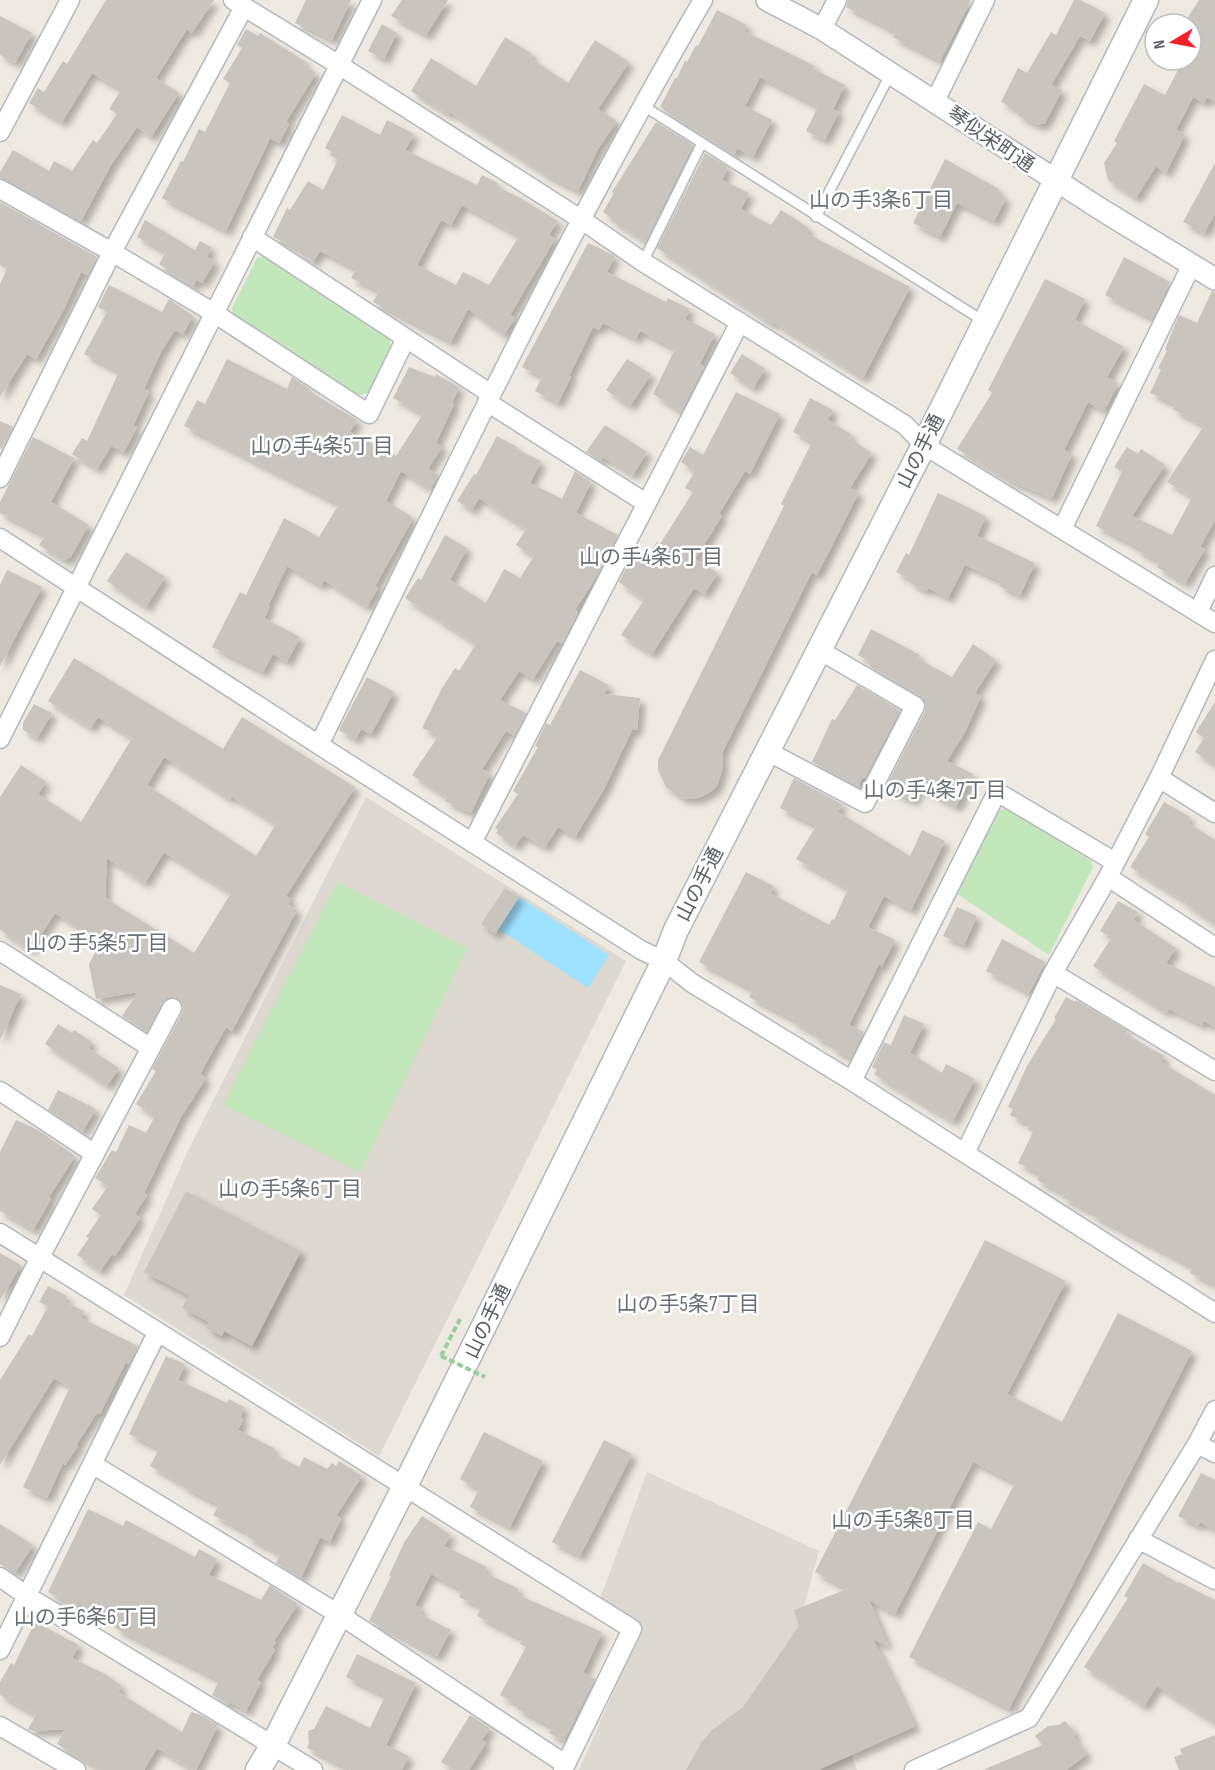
<svg xmlns="http://www.w3.org/2000/svg" width="1215" height="1770" viewBox="0 0 1215 1770" font-family="'Sofia Sans Condensed','Noto Sans JP',sans-serif">
<style>
.education{fill:#ddd8d0}
.green{fill:#c1e7bb}
.water{fill:#9fe2ff}
.building{fill:#c9c4be;fill-rule:evenodd;filter:url(#shadow)}
.lines{fill:none;stroke-linecap:round;stroke-linejoin:round}
.service-casing{stroke:#b4b8bd;stroke-width:12}
.minor-casing{stroke:#b4b8bd;stroke-width:21}
.tertiary-casing{stroke:#b4b8bd;stroke-width:24}
.secondary-casing{stroke:#b3b8bd;stroke-width:27}
.path{stroke:#97ce9e;stroke-width:4;stroke-dasharray:6 3;stroke-linecap:butt}
.service{stroke:#fff;stroke-width:9}
.minor{stroke:#fff;stroke-width:18}
.tertiary{stroke:#fff;stroke-width:21}
.secondary{stroke:#fff;stroke-width:24}
.path-bridge{stroke:#97ce9e;stroke-width:4;stroke-dasharray:6 3;stroke-linecap:butt}
.labels{text-anchor:middle;stroke-width:5;stroke-linejoin:round;paint-order:stroke}
.street-label{font-size:20px;fill:#595f63;stroke:#fff}
.neighbourhood-label{font-size:21px;fill:#6a7175;stroke:#fff}
</style>
<defs>
<filter id="shadow"><feDropShadow dx="5.5" dy="5.5" stdDeviation="3" flood-color="#0004"/></filter>
</defs>
<rect width="100%" height="100%" fill="#eee9e1"/>
<path class="education" d="M366,797L626,961L379,1456L124,1295L187,1153Z
M647,1472L819,1551L801,1617L857,1770H579L643,1624L600,1599Z"/>
<path class="green" d="M263,256L389,338L391,347L368,393L357,396L234,316L232,308L257,258Z
M1006,808L1091,861L1093,867L1049,955L957,894L998,811Z
M337,882L467,948L360,1172L223,1105Z"/>
<path class="water" d="M519,897L609,955L588,988L498,929Z"/>
<path class="building" d="M106,0H214L192,33L187,29L156,78L179,93L151,137L137,127L111,165L81,221L0,178V172L13,150L49,171L54,161L72,171L93,140L97,143L117,114L109,109L121,90L92,73L62,122L29,103L38,88L44,92L63,61L67,64Z
M306,0H351L332,40L295,23Z
M402,0H448L426,35L391,16Z
M848,0H971L940,61L893,37L896,32L846,7Z
M1074,0H1081L1105,13L1090,41L1080,36L1051,85L1062,90L1045,123L1037,125L1017,115L1019,111L1001,102L1018,68L1027,73L1051,32L1056,35Z
M1199,0H1215V102L1207,97L1204,103L1193,97L1176,130L1185,134L1166,173L1156,166L1136,198L1108,180L1104,163L1117,143L1114,141L1144,84L1165,95L1183,60H1191V43L1198,30L1185,22Z
M717,10L747,25L744,31L815,66L813,69L845,85L833,109L839,112L825,140L806,131L818,107L760,77L745,106L772,120L753,157L737,148L734,155L663,110L664,109L660,107L675,78H677L685,61L687,62L696,45L698,46Z
M0,16L32,33L15,63L0,55Z
M382,24L397,33L384,59L368,51Z
M246,29L258,36L260,33L306,62L304,65L316,73L286,122L289,124L279,143L270,138L226,231L162,198L181,161L183,162L199,129L205,132L230,83L223,79L242,48L237,45Z
M505,37L532,54L530,58L568,83L595,40L629,62L598,109L617,121L598,149L578,191L548,176L450,112L448,114L411,91L431,58L476,86Z
M342,115L380,135L387,120L414,134L405,150L477,185L482,175L498,183L496,186L522,199L558,221L549,235L555,239L510,315L515,318L504,335L468,309L451,342L373,302L379,291L351,278L356,269L320,251L313,262L298,252L299,250L273,237L287,208L290,210L308,181L323,190L338,160L330,155L332,152L325,148ZM462,205L519,236L489,285L463,272L456,285L417,265L441,220L451,225Z
M656,122L693,145L646,241L611,220L612,218L603,212L614,193L612,192Z
M705,153L728,167L722,180L749,193L741,209L771,225L781,210L809,228L806,233L910,287L863,378L773,322L772,324L764,319L657,248Z
M945,159L999,189L997,193L1006,198L994,221L957,203L940,237L913,223Z
M1215,163V214L1204,233L1183,222Z
M0,202L97,257L88,275L81,272L64,309L36,359L27,354L0,397V284L7,269L0,265Z
M145,220L195,250L200,241L211,247L207,257L215,261L202,283L196,280L193,287L165,271L166,268L159,264L166,252L137,237Z
M588,243L615,256L607,272L666,302L668,298L690,309L685,319L715,334L700,364L704,367L681,412L653,394L675,349L640,331L636,339L603,323L599,330L593,327L569,376L571,377L558,403L535,391L542,377L522,367Z
M1124,257L1170,282L1153,319L1105,295Z
M1045,279L1085,299L1075,320L1124,347L1107,377L1118,384L1104,411L1088,402L1064,450L1072,454L1052,498L1010,481L957,449L992,393L988,390Z
M109,285L162,312L169,299L193,316L183,334L175,330L161,352L144,389L149,391L133,426L137,427L124,452L111,446L97,469L72,454L82,438L87,441L119,372L84,354L107,312L98,307Z
M1212,291L1215,292V520L1200,547L1205,549L1185,583L1157,567L1160,562L1136,550L1138,547L1096,526L1122,472L1114,467L1127,447L1138,454L1141,449L1165,465L1132,516L1172,535L1192,497L1167,482L1204,426L1173,409L1175,404L1150,393L1161,370L1158,368L1167,351L1165,349L1179,315L1197,323Z
M742,354L765,369L753,388L730,373Z
M227,359L287,389L292,377L310,389L309,391L357,420L350,432L396,456L423,414L393,398L409,367L435,377L436,374L459,387L452,403L454,404L436,443L442,447L428,469L439,475L430,489L401,471L386,501L411,516V522L375,586L378,588L367,607L324,580L321,586L287,566L268,606L270,607L264,618L300,637L287,662L273,654L263,672L212,647L240,592L246,595L284,518L319,537L339,504L184,426L197,400L205,404Z
M627,359L651,374L630,406L606,390Z
M736,392L780,414L750,474L745,471L719,514L722,516L695,559L718,573L704,594L694,588L652,654L621,635L644,600L619,582L632,556L642,563L657,542L660,544L693,492L685,488L695,471L681,462L690,447L703,455Z
M810,398L833,410L828,420L852,435L849,438L872,453L850,488L859,492L817,575L812,572L722,753L723,767L717,786L710,792L701,797L692,799L682,798L666,787L658,770V760L784,506L781,504L812,442L793,432Z
M0,421L13,427L2,449L0,448Z
M605,425L647,452L633,475L603,457L601,461L586,452Z
M497,436L517,447L516,449L541,461L530,483L562,499L575,471L591,482L576,513L618,535L598,574L575,610L578,612L562,644L557,641L533,679L519,671L500,700L526,713L515,736L506,731L482,769L490,773L471,813L445,801L447,797L412,775L439,735L422,728L442,688L455,668L459,671L476,644L405,598L418,578L421,580L445,535L467,548L450,580L486,603L504,569L520,578L534,556L516,545L526,529L479,498L472,510L457,501L474,474L476,475Z
M33,437L74,458L51,502L89,525L70,558L64,560L39,545L45,536L0,513V502Z
M938,493L986,516L977,536L1035,563L1020,595L999,586L1001,581L965,565L948,598L928,588L926,591L910,583L912,580L896,572L906,553L909,555Z
M126,552L165,577L146,607L107,581Z
M7,570L42,587L0,666V585Z
M871,629L920,655L918,659L952,677L973,644L996,660L975,693L981,696L965,732L947,761L973,774L956,807L920,787L913,801L885,788L925,711L926,705L921,696L869,666L871,662L858,655Z
M74,658L223,749L242,717L355,787L286,896L291,899L288,905L297,910L232,1031L226,1027L200,1074L206,1078L181,1117L144,1193L147,1195L135,1214L140,1218L115,1256L112,1254L100,1271L77,1255L89,1238L86,1237L101,1215L92,1209L108,1186L95,1178L112,1150L116,1152L129,1125L146,1133L155,1116L136,1104L156,1071L152,1069L182,1013L183,1007L181,1002L177,998L166,999L147,1032L122,1016L138,992L96,999L89,964L101,941L55,913L31,950L0,930V797L21,765L46,782L38,794L81,822L132,738L98,717L91,728L48,701ZM164,757L230,799L231,796L276,824L256,856L147,785ZM164,852L231,893L194,953L105,898L107,858L145,883Z
M580,670L609,685L604,694L640,698L637,730H632L604,789L575,837L558,827L545,847L523,835L515,846L496,833L498,830L495,828L518,794L513,791L538,747L535,746L546,723L550,725Z
M367,677L394,692L371,734L361,729L356,739L339,730Z
M857,685L900,710L865,778L863,777L858,786L812,762L832,719L835,720Z
M1215,702V765L1195,752L1204,738L1196,732Z
M34,704L52,713L37,738L23,730V723Z
M794,778L842,804L838,812L910,856L922,830L945,841L911,910L884,896L868,927L895,940L882,966L879,964L849,1025L864,1032L851,1058L831,1048L833,1045L815,1037L816,1034L793,1022L794,1020L749,997L753,990L699,962L746,872L774,886L770,893L829,925L832,919L834,920L848,889L796,859L816,826L780,808Z
M1164,802L1190,817L1187,822L1215,840V924L1185,903L1186,902L1130,867L1149,837L1145,834Z
M505,888L519,897L495,934L481,924Z
M1118,901L1138,912L1134,920L1176,948L1166,963L1215,987V1027L1203,1021L1202,1025L1169,1009L1167,1013L1093,966L1112,937L1100,931Z
M957,907L977,916L964,945L943,936Z
M1002,939L1045,962L1029,993L986,971Z
M0,985L21,994L0,1040Z
M1066,997L1075,1002L1076,1000L1128,1031L1126,1034L1164,1056L1161,1062L1215,1095V1285L1190,1273L1193,1267L1092,1215L1093,1213L1062,1197L1064,1194L1037,1180L1040,1174L1018,1163L1033,1132L1028,1130L1030,1125L1010,1115L1013,1109L1008,1107L1027,1066L1056,1019L1054,1018Z
M904,1015L924,1024L910,1053L942,1073L946,1064L975,1079L953,1121L928,1107L874,1074L877,1070L872,1067L884,1042L891,1045Z
M58,1024L72,1033L74,1030L92,1042L88,1048L119,1068L107,1086L45,1044Z
M58,1090L96,1109L82,1132L48,1110Z
M16,1120L38,1130L75,1156L49,1197L51,1199L33,1230L0,1211V1152Z
M186,1191L301,1251L252,1346L224,1331L222,1336L206,1328L209,1322L182,1308L189,1295L144,1272Z
M985,1240L1066,1281L1007,1394L1062,1422L1118,1313L1192,1351L1009,1709L909,1657L978,1522L991,1529L1015,1483L973,1462L895,1614L869,1600L888,1646L873,1639L915,1726L818,1770H686L701,1743L711,1731L743,1707L799,1626L794,1610L847,1589L815,1572Z
M0,1253L21,1265L0,1300Z
M48,1286L67,1296L65,1302L84,1311L81,1318L138,1346L129,1364L126,1362L100,1414L97,1413L76,1445L78,1446L65,1465L63,1463L47,1498L23,1487L70,1387L54,1378L0,1465V1380L29,1334L32,1336L48,1306L39,1302Z
M166,1356L185,1364L178,1380L227,1403L229,1399L244,1407L240,1417L243,1419L238,1430L274,1448L272,1453L299,1467L304,1457L327,1469L332,1463L336,1466L339,1461L362,1476L336,1516L341,1518L330,1542L320,1537L301,1578L276,1563L280,1554L247,1537L248,1533L213,1515L219,1505L183,1487L184,1485L150,1466L159,1449L129,1434Z
M484,1432L543,1461L510,1527L470,1507L479,1489L460,1479Z
M604,1440L632,1454L580,1556L552,1542Z
M1201,1473L1215,1480V1530L1200,1522L1198,1526L1178,1516Z
M88,1509L123,1526L126,1520L195,1557L199,1549L217,1559L209,1575L261,1600L270,1585L298,1604L274,1641L276,1642L272,1648L275,1650L257,1680L261,1682L246,1711L229,1702L228,1705L212,1695L219,1680L115,1628L118,1622L79,1604L77,1607L48,1592Z
M422,1516L451,1535L444,1546L487,1567L484,1572L519,1589L516,1594L602,1632L583,1673L595,1679L564,1741L549,1733L552,1727L517,1709L519,1705L500,1695L526,1647L520,1644L522,1639L477,1616L481,1607L459,1597L462,1590L431,1574L415,1605L422,1609L420,1614L451,1630L437,1656L369,1621L391,1576L389,1575L405,1541Z
M0,1524L33,1545L15,1573L0,1564Z
M1143,1563L1178,1583L1179,1582L1215,1600V1723L1157,1686L1144,1706L1084,1667L1128,1598L1124,1596Z
M35,1622L79,1645L72,1658L105,1674L122,1686L118,1692L182,1732L191,1712L201,1715L218,1725L196,1770H193L157,1748L144,1770H102L57,1744L65,1729L32,1731L28,1729L36,1715L0,1695V1682L11,1663L14,1665Z
M357,1654L416,1683L386,1745L409,1756L402,1770H351L307,1748L309,1743L308,1731L314,1729L326,1706L370,1728L385,1696L346,1677Z
M470,1715L490,1728L482,1740L486,1743L469,1770H454L441,1762Z
M1065,1721L1076,1734L1073,1736L1087,1754L1066,1770H983L1042,1745L1035,1736L1048,1726L1059,1725Z
M1215,1735V1770H1179L1174,1757L1182,1754L1180,1749Z"/>
<g class="lines">
<defs>
<path id="service" d="M642,105L985,322
M816,217L891,73
M643,262L702,143"/>
<path id="minor" d="M233,0L339,65L582,220L643,262L905,425L924,445L1215,623
M822,29L837,0
M935,101L985,0
M0,132L70,0
M0,189L112,252L214,313L369,414L406,338
M252,237L491,394
M487,402L646,503
M0,478L112,252L244,7
M1062,529L1192,264
M0,538L319,745L641,950L664,961L692,983L852,1081L1215,1313
M1198,612L1215,576
M0,739L372,0
M319,745C442,494 562,241 703,0
M767,751L865,803L915,706L819,650
M1159,778L1215,813
M472,843L740,322
M1108,877L1215,947
M0,951L151,1048
M1053,973L1215,1071
M852,1081L997,792L1115,862
M0,1091L95,1154
M965,1153L1053,973L1108,877L1159,778L1215,660
M0,1233L632,1629L563,1770
M0,1337L39,1259L172,1008
M1197,1444L1215,1453
M92,1464L340,1615L565,1764
M1138,1539L1215,1580
M0,1577L27,1596L313,1770
M0,1650L157,1333
M0,1726L76,1770
M914,1770L1029,1718L1197,1444L1215,1410"/>
<path id="tertiary" d="M767,0L822,29L1102,210L1215,279"/>
<path id="secondary" d="M258,1770L273,1745L405,1486L664,961L676,930L924,445L1146,0"/>
</defs>
<use href="#service" class="service-casing"/>
<use href="#minor" class="minor-casing"/>
<use href="#tertiary" class="tertiary-casing"/>
<use href="#secondary" class="secondary-casing"/>
<path class="path" d="M441,1356L460,1319"/>
<use href="#service" class="service"/>
<use href="#minor" class="minor"/>
<use href="#tertiary" class="tertiary"/>
<use href="#secondary" class="secondary"/>
<path class="path-bridge" d="M441,1356L485,1377"/>
</g>
<g class="labels">
<g class="street-label">
<text transform="translate(991 139) rotate(34)" y="7">琴似栄町通</text>
<text transform="translate(920 451) rotate(-63)" y="7">山の手通</text>
<text transform="translate(699 884) rotate(-63)" y="7">山の手通</text>
<text transform="translate(487 1321) rotate(-64)" y="7">山の手通</text>
</g>
<g class="neighbourhood-label">
<text x="881" y="207">山の手3条6丁目</text>
<text x="322" y="453">山の手4条5丁目</text>
<text x="651" y="564">山の手4条6丁目</text>
<text x="935" y="797">山の手4条7丁目</text>
<text x="97" y="950">山の手5条5丁目</text>
<text x="290" y="1196">山の手5条6丁目</text>
<text x="688" y="1311">山の手5条7丁目</text>
<text x="903" y="1527">山の手5条8丁目</text>
<text x="86" y="1624">山の手6条6丁目</text>
</g>
</g>
<g transform="translate(1173 42) rotate(260)"><circle r="28" fill="#ffffff" stroke="#bdbfc1" stroke-width="1.5"/>
<path d="M0-4.5L10 22L0 15L-10 22Z" fill="#f3212c"/>
<text y="-9" font-size="16" font-weight="bold" text-anchor="middle" fill="#595f63">N</text>
</g>
</svg>
